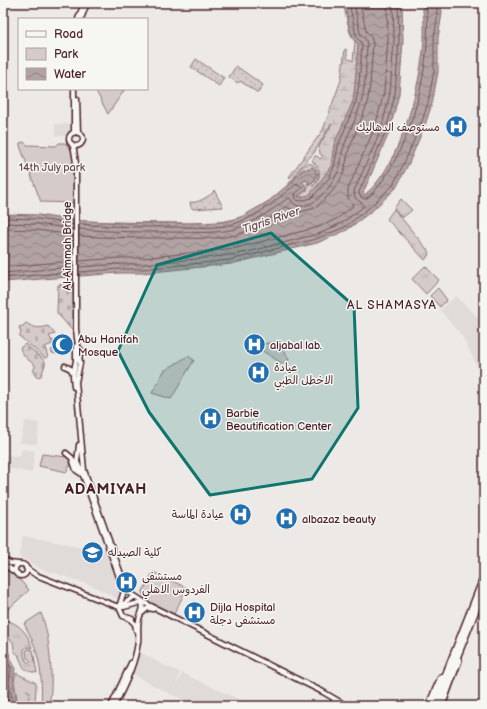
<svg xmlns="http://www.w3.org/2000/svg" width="487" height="709" viewBox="0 0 487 709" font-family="'Balsamiq Sans','Playpen Sans Arabic',sans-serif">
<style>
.built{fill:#e0dad8}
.grass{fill:url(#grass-tufts);stroke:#8f757a}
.wetland{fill:url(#wetland-marsh);stroke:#8f757a}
.cemetery{fill:url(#cemetery-stones);stroke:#8f757a}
.park{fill:#d4cbca;stroke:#8f757a}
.garden{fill:url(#garden-dots);stroke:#8f757a}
.water{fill:url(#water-waves);stroke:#886e73}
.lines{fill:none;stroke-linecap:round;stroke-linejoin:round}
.shore{stroke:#73535b;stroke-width:1}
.canal{stroke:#b1a2a3;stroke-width:2}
.major-casing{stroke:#4a1f2b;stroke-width:7}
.highway-casing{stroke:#4a1f2b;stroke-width:8}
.major{stroke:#f6f6f2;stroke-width:4}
.highway{stroke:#f6f6f2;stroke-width:5}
.marked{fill:#0f766e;fill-opacity:0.2;stroke:#0f766e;stroke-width:3;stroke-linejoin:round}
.labels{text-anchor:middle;stroke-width:3;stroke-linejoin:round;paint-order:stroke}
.poi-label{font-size:11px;fill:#4a1f2b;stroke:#f6f6f2;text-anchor:start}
.park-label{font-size:11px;fill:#6c4a53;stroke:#f6f6f2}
.street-label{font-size:11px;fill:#4a1f2b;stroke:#f6f6f2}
.water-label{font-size:12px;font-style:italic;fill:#6e4d55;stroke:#f6f6f2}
.neighbourhood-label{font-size:12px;letter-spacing:1px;fill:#4a1f2b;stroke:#f6f6f2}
.district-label{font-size:15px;font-weight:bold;letter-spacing:1px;fill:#4a1f2b;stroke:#f6f6f2}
</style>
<defs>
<pattern id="grass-tufts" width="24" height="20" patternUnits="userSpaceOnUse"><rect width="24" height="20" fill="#d4cbca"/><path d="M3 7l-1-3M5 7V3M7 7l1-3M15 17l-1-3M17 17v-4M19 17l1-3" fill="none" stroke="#b8aeae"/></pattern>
<pattern id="wetland-marsh" width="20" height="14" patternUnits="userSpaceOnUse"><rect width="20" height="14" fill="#d4cbca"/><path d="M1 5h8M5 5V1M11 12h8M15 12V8" fill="none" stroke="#b8aeae"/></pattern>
<pattern id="cemetery-stones" width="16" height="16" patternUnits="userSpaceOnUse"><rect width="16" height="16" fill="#d4cbca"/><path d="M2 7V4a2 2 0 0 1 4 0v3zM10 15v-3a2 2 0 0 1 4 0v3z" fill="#b8aeae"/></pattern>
<pattern id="garden-dots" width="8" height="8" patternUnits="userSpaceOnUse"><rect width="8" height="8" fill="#d4cbca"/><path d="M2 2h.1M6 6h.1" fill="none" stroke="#b8aeae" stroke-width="1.8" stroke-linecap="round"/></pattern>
<pattern id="water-waves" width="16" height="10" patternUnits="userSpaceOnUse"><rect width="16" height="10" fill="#b1a2a3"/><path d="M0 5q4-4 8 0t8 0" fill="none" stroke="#928385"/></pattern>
</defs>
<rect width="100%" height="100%" fill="#ece9e6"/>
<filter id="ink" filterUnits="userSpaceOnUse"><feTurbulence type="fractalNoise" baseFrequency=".025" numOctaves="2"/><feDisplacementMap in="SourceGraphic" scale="8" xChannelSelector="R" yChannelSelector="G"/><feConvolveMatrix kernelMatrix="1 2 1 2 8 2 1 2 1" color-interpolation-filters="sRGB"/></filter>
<g filter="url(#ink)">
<path class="built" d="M55,124H70L71,132L66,136H56Z
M456,296L484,324V372L482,369L478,371L475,361L462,336L440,310Z
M25,421L39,423L37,444L20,443Z
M22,449L35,451L32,473L3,467V454L20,457Z
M23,536L83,547L106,549L122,591L118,599L91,585L39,568L35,566L32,563L19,557Z
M136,650L165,666L180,672L175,689L182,673L240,700L257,706H202L172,695L130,673Z"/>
<path class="grass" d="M401,199L412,210L402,218L394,208Z
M394,209L430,253L425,260L387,219Z
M425,266L439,280L426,294L412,279Z
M438,288L447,300L440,307L430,296Z
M5,620C19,623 29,634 32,648L28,647L24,649V655L26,661L30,663L31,661L27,658L26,651L28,649L33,650L37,673C22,670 25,669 19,657C17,651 18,656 15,652C13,649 14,645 13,642C11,639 6,637 3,634V622Z"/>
<path class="wetland" d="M343,3H350L353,16H354L356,18L360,53L355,100L353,101L352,103L354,104L351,109V114L348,118L347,122L344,126L337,143L335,149L333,165L325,180L322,181C316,188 308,207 297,197L307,190V187L302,182L306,180L309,182L308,185L314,181L317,173L314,174L316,170L312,167L310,169L308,168L306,170L304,169L299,172L287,188V191L291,196V200L269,210L266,209L267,212L264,214L293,201L300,203L274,216L227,227L200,231L187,230L160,232L143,229L98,226L91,224L84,221C116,222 148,223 180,223C200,223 222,224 241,217L242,219L250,214L251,217L262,215L261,213L252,216L251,214H247C263,205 279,196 290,182C295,177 300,166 307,164C313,162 317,168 319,173L317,180L313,184V187C322,176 322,170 312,161L315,156H317L320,159L323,156L320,154L319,146L330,128L331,124L314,153L290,178L289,177L323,130L341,80L345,49L347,50V58L353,61L355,42L350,33Z"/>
<path class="cemetery" d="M73,284L74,328L71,329L57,313L58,285Z
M26,323C34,328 39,329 48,326L55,334L49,336L52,341L56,340L59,349L56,350L58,354L52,353L51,350L54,349L53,346L56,347V344H52L45,347L48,357L45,358L19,336L21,333L19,327L23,326Z
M25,344L45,361V365L41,376L36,377L33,371L35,367V365C28,360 23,356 20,348Z"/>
<path class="park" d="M95,89H125L108,114Z
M24,142L27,145L56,146L59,143H65L72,151L74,159V203L41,202L20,146V143Z
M280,341L289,360L283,364L261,350L263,344Z
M188,356L194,360L171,399L152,393L164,371Z
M42,454L67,457L70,461V467H68L67,472L39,466Z
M3,567L18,578L29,590L3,614Z
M153,572L187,588L174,614L147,601L142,593Z
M41,613C50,634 54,684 49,706H41C43,677 40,650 24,624Z
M16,673L36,683L35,706H17C18,694 12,685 16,673Z"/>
<path class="garden" d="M196,59L224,78L219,86L191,67Z
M236,66L263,85L258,93L240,81L238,83L229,77Z
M214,190L223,207L193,209L191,207L190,202C197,204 207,197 213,193Z"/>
<path class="water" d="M345,3H402L403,41L399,94L389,133L363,193L364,195C395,173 416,100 421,64C425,44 425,23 422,3H441L442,13L438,38V72L432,104L425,125L409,163L396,188L373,210L347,230L317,243L231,264L143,273H119L3,282V214L39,215L69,220L124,223H191L222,222L232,220L243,216L269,201L284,188L290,185L296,177L304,169L306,170L308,168L310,169L312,167L316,170L315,174L318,173L314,181L307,185L309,182L306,180L302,182L307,187V190L298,196L301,197L309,195L317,186L331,166L334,144L353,101L355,84L358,44C349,38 347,14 345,3Z
M3,639L15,668L13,682L16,694L17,706H3Z"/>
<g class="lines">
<path class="shore" d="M398,3L399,41L395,94L386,131L359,192L360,196L364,199L367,198L371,195C411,153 434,60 426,3
M3,218L38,219L73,224
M3,223L38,224L73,229
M79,224C111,227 144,227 176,227C194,227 217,229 234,224C253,218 271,205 286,192C290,188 293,188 297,183L299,184L302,188L295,194L296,200L301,201L311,198L320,189L329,178L334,167L338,146L356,101L359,84L362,45L361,42L357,38L356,35L349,3
M3,229L37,230L73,235
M79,229C111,232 142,232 174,232C194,232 216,234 235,229C254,223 272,210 288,198H290C293,204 297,207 304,206C319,203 334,183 339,169C342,162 341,153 344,146C349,131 357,118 361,103C366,85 366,64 367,45L366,40L360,33L354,3
M79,236C111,238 142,238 174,238C194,238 216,240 235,235C254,230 271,218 286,207L300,212L315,208L329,195L338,184L344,172L349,149L367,105L370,85L373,43L371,37L366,31L360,3
M79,261L119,258H142L236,248L319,227L338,218L352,207L353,205L348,198V189L375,127L384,92L388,40L387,3
M3,267L73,261
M79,267L119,264H142L196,259L230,255L252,251L321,233L342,223L363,207V204L355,198L354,191L381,130L390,93L394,41L393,3
M79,272L119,269H143L230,260L316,239L345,227L370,207L393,185L405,161L421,124L428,103L434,71V38L437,20V3
M3,273L73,267
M3,278L73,272
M3,649L11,669L9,682L13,706
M3,661L6,670L4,683L8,706"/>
<path class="canal" d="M27,690L30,693
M23,706L30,696"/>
<defs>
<path id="major" d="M78,19L84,3
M81,19L87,3
M74,89V133
M77,99L78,133
M69 139a7 7 0 1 1 14 0a7 7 0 1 1-14 0Z
M72,144L74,150L76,163V331
M76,329L80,363L76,382L84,470L127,591L147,604L323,692L347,706
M79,348L83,352L87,353
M65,366L71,369L73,374
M74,387L73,376L76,360V346
M79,445L77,462L84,478L124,591L119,607
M66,453L72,458L76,470L82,474
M3,559L10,563L18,564
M15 570a6 6 0 1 1 12 0a6 6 0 1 1-12 0Z
M3,564L18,574
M26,568L36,575L116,606L124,607L142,602
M119,607L123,616L132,619
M119,607L134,597
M142,613L148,608L153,609
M130,619L135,624L136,630
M334,701L341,706
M111,706L131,663
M114,706C125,686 135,665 138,642C139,634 137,627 139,620C140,613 145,610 142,602"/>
<path id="highway" d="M431,700L441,677
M433,706L484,576
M438,706L484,590
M442,706L459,660"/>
</defs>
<use href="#major" class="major-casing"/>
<use href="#highway" class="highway-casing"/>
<use href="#major" class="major"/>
<use href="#highway" class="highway"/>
</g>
</g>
<path class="marked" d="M271,233L354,306L358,408L312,479L210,495L149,412L118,351L157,265Z"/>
<defs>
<symbol id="hospital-disc" viewBox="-11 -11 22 22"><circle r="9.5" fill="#1f6fb2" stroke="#f6f6f2"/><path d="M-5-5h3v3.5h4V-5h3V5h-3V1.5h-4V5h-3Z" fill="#fff"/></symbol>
<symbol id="mosque-disc" viewBox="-11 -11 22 22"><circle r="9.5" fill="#1f6fb2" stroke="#f6f6f2"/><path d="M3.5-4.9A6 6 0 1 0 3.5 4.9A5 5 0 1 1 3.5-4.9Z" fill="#fff"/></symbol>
<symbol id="university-disc" viewBox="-11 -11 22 22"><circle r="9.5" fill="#1f6fb2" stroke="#f6f6f2"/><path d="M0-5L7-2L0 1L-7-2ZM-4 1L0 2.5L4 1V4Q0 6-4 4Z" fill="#fff"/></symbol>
</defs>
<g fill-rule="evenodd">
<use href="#hospital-disc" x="444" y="114" width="25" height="25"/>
<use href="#mosque-disc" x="50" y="332" width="25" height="25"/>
<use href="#hospital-disc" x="242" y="332" width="25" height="25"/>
<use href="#hospital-disc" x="246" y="360" width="25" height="25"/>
<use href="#hospital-disc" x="198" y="406" width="25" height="25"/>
<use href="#hospital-disc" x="228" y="502" width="25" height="25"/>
<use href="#hospital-disc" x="274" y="506" width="25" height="25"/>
<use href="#university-disc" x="80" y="540" width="25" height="25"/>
<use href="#hospital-disc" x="114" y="570" width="25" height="25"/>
<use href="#hospital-disc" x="182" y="600" width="25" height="25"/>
</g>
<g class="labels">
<g class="poi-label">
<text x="440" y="131" text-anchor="end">مستوصف الدهاليك</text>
<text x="78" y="343">Abu Hanifah<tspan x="78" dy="13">Mosque</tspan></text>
<text x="270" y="349">aljabal lab.</text>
<text x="274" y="371">عيادة<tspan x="274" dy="13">الاخطل الطبي</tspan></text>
<text x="226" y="417">Barbie<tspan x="226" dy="13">Beautification Center</tspan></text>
<text x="224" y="518" text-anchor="end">عيادة الماسة</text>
<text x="302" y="523">albazaz beauty</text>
<text x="108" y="556">كلية الصيدله</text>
<text x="142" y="580">مستشفى<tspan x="142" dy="13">الفردوس الاهلي</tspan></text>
<text x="210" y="611">Dijla Hospital<tspan x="210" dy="13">مستشفى دجلة</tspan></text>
</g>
<g class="park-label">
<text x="52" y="171">14th July park</text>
</g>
<g class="street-label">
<text transform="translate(67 246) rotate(-90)" y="4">Al-Aimmah Bridge</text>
</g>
<g class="water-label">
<text transform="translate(271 220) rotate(-19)" y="4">Tigris River</text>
</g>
<g class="neighbourhood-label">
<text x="392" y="309">AL SHAMASYA</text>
</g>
<g class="district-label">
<text x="106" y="494">ADAMIYAH</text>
</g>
</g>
<rect width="487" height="709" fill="none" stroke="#f6f6f2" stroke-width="16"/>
<rect x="8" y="8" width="471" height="693" fill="none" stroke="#4a1f2b" stroke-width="1.5" filter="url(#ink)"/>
<rect x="18" y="18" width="130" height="72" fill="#f6f6f2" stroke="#b1a0a2"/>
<rect x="26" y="31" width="20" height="6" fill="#f6f6f2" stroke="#b1a0a2"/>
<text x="54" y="38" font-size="12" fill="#4a1f2b">Road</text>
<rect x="26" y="48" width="20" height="12" fill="#d4cbca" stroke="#b1a0a2"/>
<text x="54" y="58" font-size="12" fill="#4a1f2b">Park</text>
<rect x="26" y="68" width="20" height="12" fill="url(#water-waves)" stroke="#b1a0a2"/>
<text x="54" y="78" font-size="12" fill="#4a1f2b">Water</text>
</svg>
